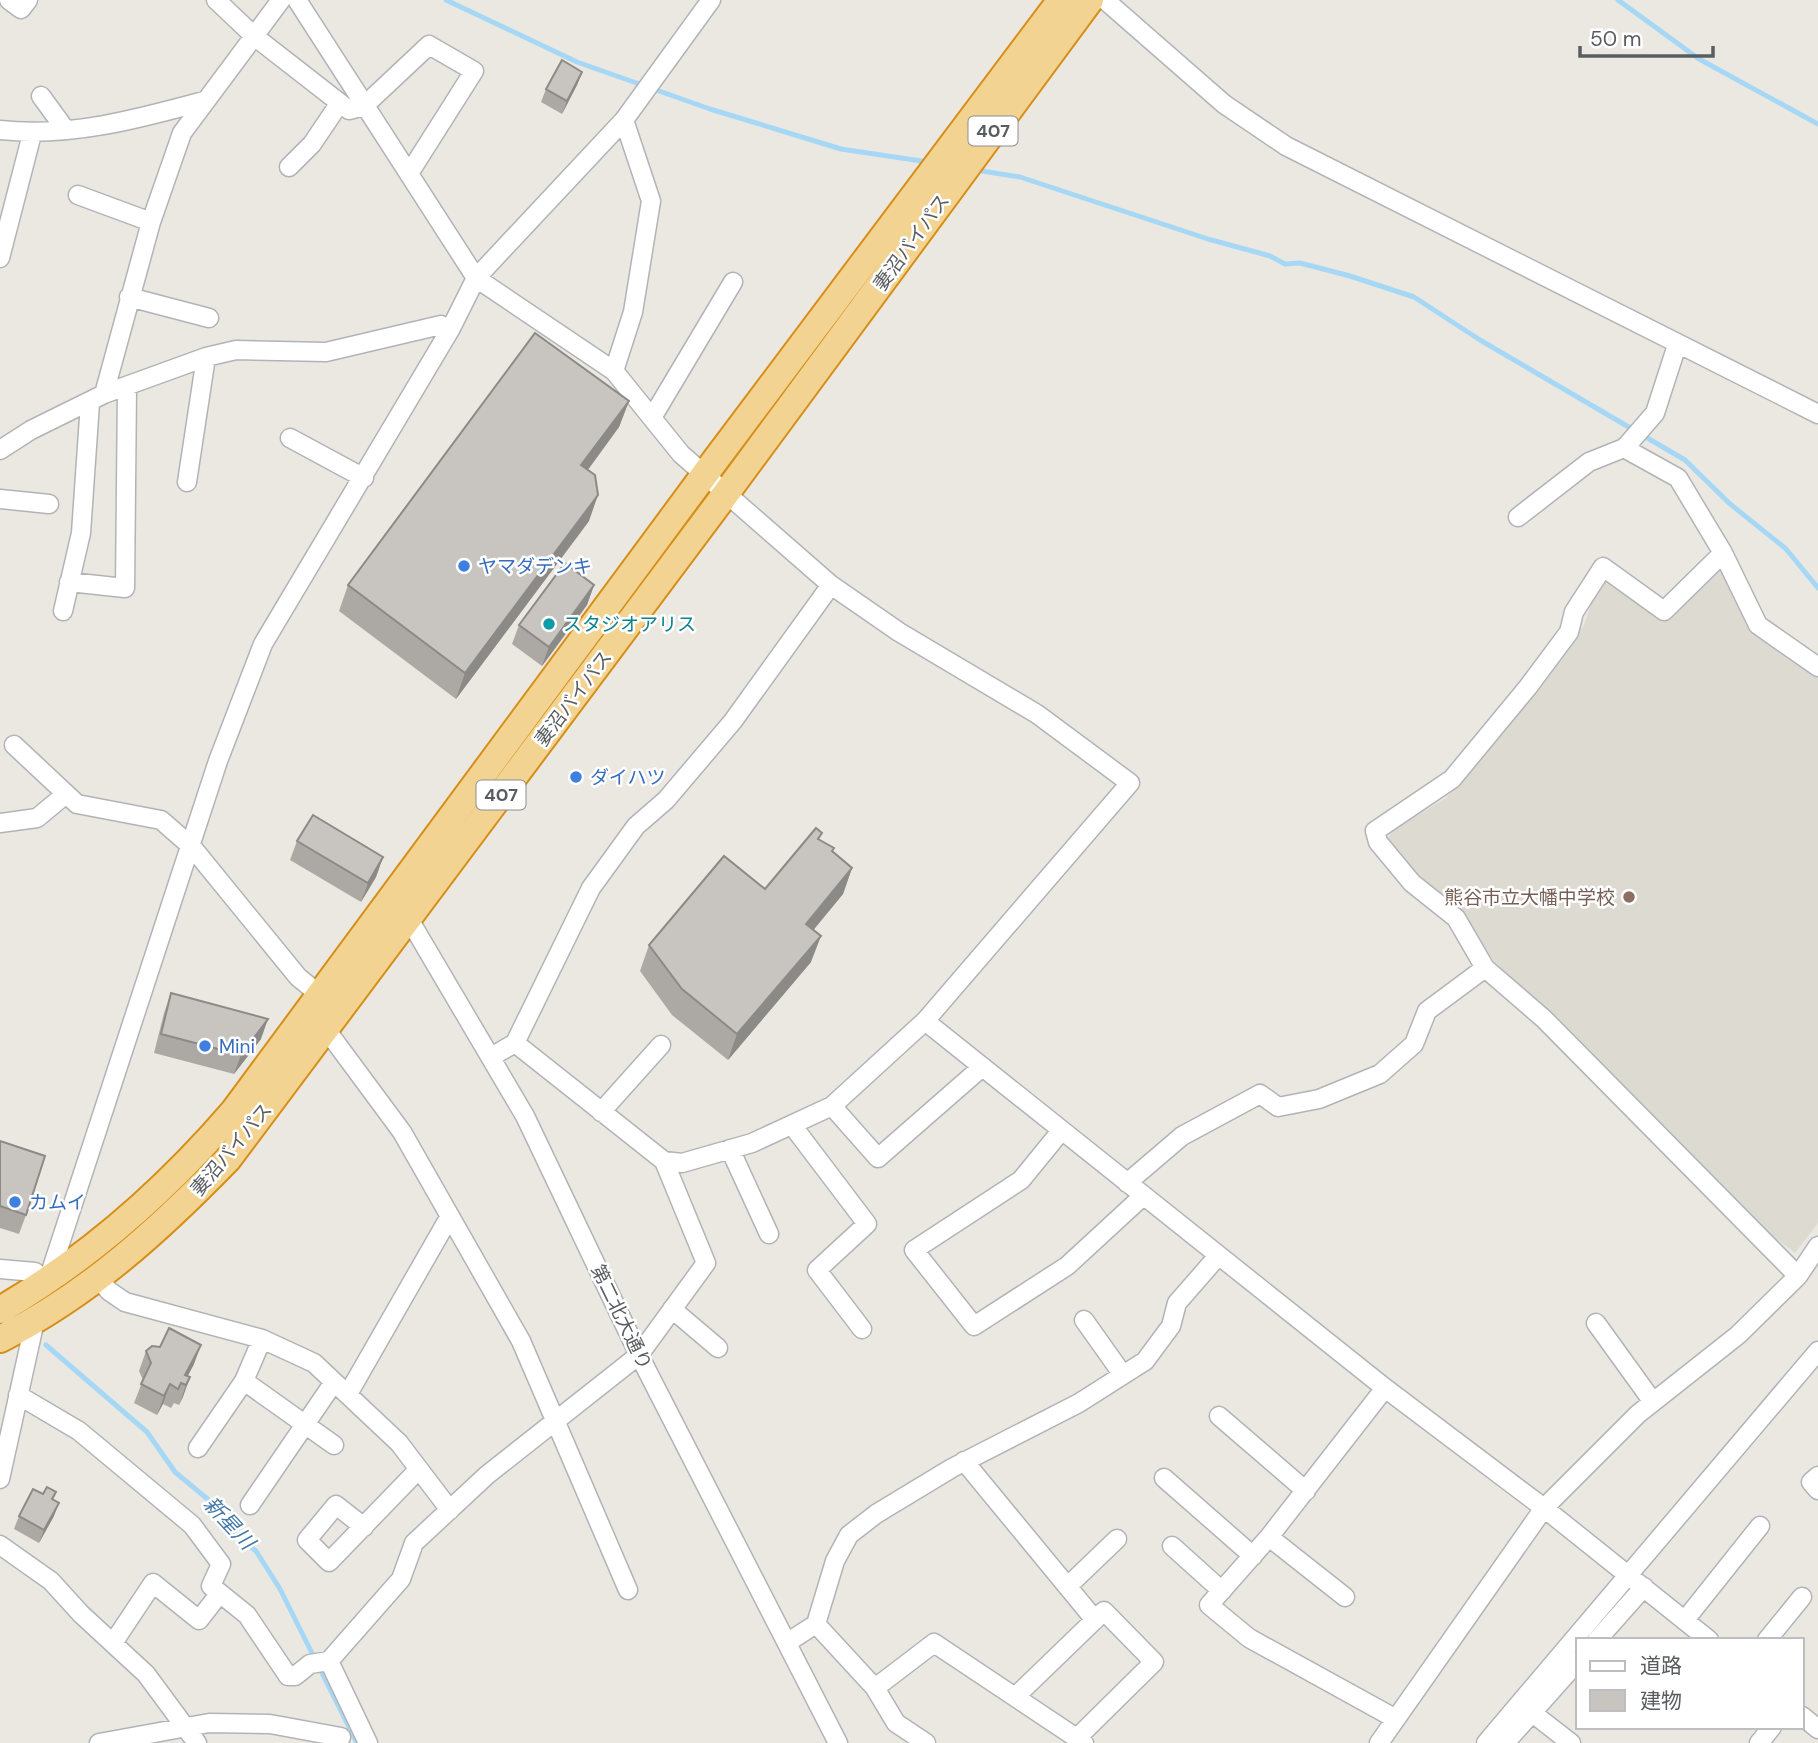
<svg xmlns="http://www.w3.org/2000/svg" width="1818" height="1743" viewBox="0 0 1818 1743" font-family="'DM Sans','Noto Sans JP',sans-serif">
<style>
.education{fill:#dddad2}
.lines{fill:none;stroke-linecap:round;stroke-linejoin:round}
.stream{stroke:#a6d8f6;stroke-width:5}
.minor-casing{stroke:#b1b4b7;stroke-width:21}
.highway-casing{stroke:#d68e16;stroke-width:30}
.minor{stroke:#fff;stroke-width:18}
.highway{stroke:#f2d391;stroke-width:26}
.wall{fill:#aca9a5}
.shaded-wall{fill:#8c8a86}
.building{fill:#c8c5c0;stroke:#8c8a86;stroke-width:2}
.shop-dot{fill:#3f7fe0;stroke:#fff;stroke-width:2.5}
.culture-dot{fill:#0f9aa8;stroke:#fff;stroke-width:2.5}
.education-dot{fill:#8d6e63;stroke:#fff;stroke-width:2.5}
.labels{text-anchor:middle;stroke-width:5;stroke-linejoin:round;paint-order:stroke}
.shield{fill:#fff;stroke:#8b8e90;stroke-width:2}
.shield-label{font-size:18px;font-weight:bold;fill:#595d60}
.street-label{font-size:19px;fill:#595d60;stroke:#fff}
.shop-label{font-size:19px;fill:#366cbe;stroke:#fff;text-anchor:start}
.culture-label{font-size:19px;fill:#0d838f;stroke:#fff;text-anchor:start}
.education-label{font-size:19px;fill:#785e54;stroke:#fff;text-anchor:end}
.water-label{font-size:21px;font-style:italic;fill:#467aa6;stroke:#fff}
</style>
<rect width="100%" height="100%" fill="#ebe8e1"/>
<path class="education" d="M1718,568L1726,572L1755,632L1818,675V1223L1795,1253L1763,1229L1493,960L1471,924L1410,870L1387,839L1393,830L1446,798L1504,728L1584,625L1598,583L1608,581L1663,621Z"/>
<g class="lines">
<path class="stream" d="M446,0L577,62L710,109L841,149L928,162
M1618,0L1699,59L1818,124
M976,170L1020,177L1208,239L1270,256L1285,264L1300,263L1350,276L1414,297L1480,340L1685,460L1729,503L1786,549L1818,588
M46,1345L147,1432L175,1472L216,1506L226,1526L256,1551L280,1589L357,1743"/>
<defs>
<path id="minor" d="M9,0L21,9L28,0
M216,0L254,36L349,110L364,106L429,45L474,71L410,172
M297,0L476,278L614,371L681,454L831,585L899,632L1037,714L1130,783L925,1021L832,1106L752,1143L682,1163L664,1161L515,1043
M1105,0L1224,104L1286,146L1818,414
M41,96L65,129
M0,130C68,138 138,119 204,101
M289,167L312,144L339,104
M78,195L151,222
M0,258L32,134
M129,297L209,318
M614,371L633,312L651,201L624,120
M104,394L151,222L182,133L281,0
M653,416L733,282
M290,438L364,478
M1624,448L1678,478L1723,553L1758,625L1818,667
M0,450L31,430L104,394L206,357L236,350L326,352L441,325L450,330
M187,482L206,357
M0,499L49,504
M1518,517L1589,462L1624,448L1629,443L1655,413L1677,345
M1723,553L1664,611L1603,567L1574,612L1569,632L1528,687L1452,779L1375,831L1378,842L1412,883L1456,918L1485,968L1544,1019L1798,1276
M69,582L125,588L127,387
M63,611L81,533L90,403
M14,745L77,804L161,820L192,847L298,977L320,995
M0,823L37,818L66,794
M403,909L525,1116L639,1355L838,1743
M925,1021L1385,1388L1544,1508L1709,1640
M325,1028L402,1132L521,1341L628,1590
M491,1057L515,1043L591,888L636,826L666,800L733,721L831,585
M832,1106L878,1158L981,1068
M601,1112L661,1045
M792,1125L867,1224L817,1270L862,1329
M1061,1131L1021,1180L914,1250L974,1326L1067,1266L1143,1196
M730,1149L769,1234
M1127,1183L1182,1136L1260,1094L1278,1107L1319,1099L1380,1074L1414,1044L1427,1011L1485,968
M0,1269L35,1272L47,1282
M98,1278L109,1291L125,1302L262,1339L314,1363L399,1443L450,1510
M48,1280L218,761L263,644L450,330L476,278L624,120L711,0
M672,1309L718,1348
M1084,1320L1123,1375
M1596,1323L1653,1402
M244,1381L334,1445
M1385,1388L1269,1537L1209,1605L1249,1638L1396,1719
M348,1394L450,1216
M18,1395L79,1431L192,1525L221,1564L211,1586L247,1615L288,1676H295L310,1664L329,1661
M1219,1416L1306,1491
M198,1448L244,1381L262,1339
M964,1461L1095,1620
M1818,1476L1811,1482L1818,1490
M1164,1478L1253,1556
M0,1479L36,1316
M250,1505L334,1382
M364,1527L336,1505L307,1540L329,1562L419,1469
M1269,1537L1345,1597
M0,1545L51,1581L81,1614L146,1674L197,1743
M1172,1546L1222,1591
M1068,1586L1117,1539
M1685,1620L1760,1526
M816,1624L875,1688L896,1723L926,1743
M1597,1640L1644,1587
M1767,1640L1802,1597
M788,1642L816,1624L835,1561L849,1535L876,1514L952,1468L1079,1403L1145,1361L1171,1326L1177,1303L1218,1256
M113,1643L153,1583L199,1620L220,1593
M875,1688L934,1643L1084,1743
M1015,1697L1104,1611L1154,1662L1077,1738
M1526,1708L1571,1743
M1802,1716L1818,1729
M99,1743L209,1723L270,1724L341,1737
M368,1743L329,1661L401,1579L414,1543L487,1475L639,1355L706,1263L664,1161
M1379,1743L1544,1508L1638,1414L1738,1335L1798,1276L1818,1246
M1486,1743L1818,1351
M1505,1743L1578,1661
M1759,1743L1772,1727"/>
<path id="highway" d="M0,1310C91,1257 166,1190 234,1111L705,474L1061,0
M0,1339C88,1295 160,1229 228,1159L727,492L1090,0"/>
</defs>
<use href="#minor" class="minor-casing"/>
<use href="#highway" class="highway-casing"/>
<use href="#minor" class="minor"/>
<use href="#highway" class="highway"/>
</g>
<path class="wall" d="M582,72L577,85L562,114L541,102L546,89Z
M629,401L619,427L588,470L589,521L456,699L339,611L348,585Z
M594,585L587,605L542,666L512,644L519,625Z
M820,840L852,868L843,894L813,930L811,962L728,1060L672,1015L640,971L649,945L765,889Z
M297,841L383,857L376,877L361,902L290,860Z
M171,993L261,1039L234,1074L154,1053L164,1013Z
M0,1141L26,1215L19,1234L0,1228Z
M146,1351L194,1364L188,1376L190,1377L179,1405L174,1403L171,1408L163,1404L157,1415L134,1403L143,1380L139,1371Z
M56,1492L53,1500L54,1516L39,1543L14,1529L19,1516L43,1494Z"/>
<path class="shaded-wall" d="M582,72L577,85L562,114L567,101Z
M629,401L619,427L572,491L581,465Z
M598,495L589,521L456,699L465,673Z
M594,585L587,605L542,666L549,647Z
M383,857L376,877L361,902L368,883Z
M852,868L843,894L797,950L806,924Z
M821,936L811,962L728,1060L737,1034Z
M268,1019L261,1039L234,1074L241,1055Z
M201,1345L194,1364L183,1384L185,1375Z
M190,1377L183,1397L179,1405L186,1385Z
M170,1384L163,1404L157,1415L164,1396Z
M59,1503L54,1516L39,1543L44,1530Z"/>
<path class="building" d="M562,60L582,72L567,101L546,89Z
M535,333L629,401L581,465L595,475L598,495L465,673L348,585Z
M565,563L594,585L549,647L519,625Z
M313,815L383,857L368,883L297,841Z
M816,828L822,833L818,839L834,848L832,851L852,868L806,924L821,936L737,1034L682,989L649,945L724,856L765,889Z
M171,993L268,1019L241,1055L161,1034Z
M0,1141L45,1156L26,1215L0,1206Z
M169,1328L201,1345L185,1375L190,1377L186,1385L181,1383L178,1389L170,1384L164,1396L141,1384L151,1363L146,1351L152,1346L160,1347Z
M47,1487L56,1492L52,1499L59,1503L44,1530L19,1516L33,1489L43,1494Z"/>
<g class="shop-dot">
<circle cx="464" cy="566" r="7"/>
<circle cx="576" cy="777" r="7"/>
<circle cx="205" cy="1046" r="7"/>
<circle cx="15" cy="1202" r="7"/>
</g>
<circle class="culture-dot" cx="549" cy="624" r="7"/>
<circle class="education-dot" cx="1629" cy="897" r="7"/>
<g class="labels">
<g class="shield">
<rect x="968.5" y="116.5" width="49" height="29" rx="5"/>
<rect x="476.5" y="780.5" width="49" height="29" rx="5"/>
</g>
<g class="shield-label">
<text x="993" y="137">407</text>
<text x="501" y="801">407</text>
</g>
<g class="street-label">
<text transform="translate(911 242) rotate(-54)" y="7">妻沼バイパス</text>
<text transform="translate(573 698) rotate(-53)" y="7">妻沼バイパス</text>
<text transform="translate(231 1149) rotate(-50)" y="7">妻沼バイパス</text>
<text transform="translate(622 1317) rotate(64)" y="7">第二北大通り</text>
</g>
<g class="shop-label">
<text x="478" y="573">ヤマダデンキ</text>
<text x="590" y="784">ダイハツ</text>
<text x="219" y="1053">Mini</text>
<text x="29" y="1209">カムイ</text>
</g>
<g class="culture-label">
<text x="563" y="631">スタジオアリス</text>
</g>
<g class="education-label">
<text x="1615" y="904">熊谷市立大幡中学校</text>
</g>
<g class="water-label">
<text transform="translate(229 1523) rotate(47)" y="7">新星川</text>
</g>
</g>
<rect x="1576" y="1638" width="228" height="91" fill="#ffffff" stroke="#bdbebf" stroke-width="2"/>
<rect x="1590" y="1661" width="35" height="10" fill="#ffffff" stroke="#bdbebf" stroke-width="2"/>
<text x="1640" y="1673" font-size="21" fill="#595d60">道路</text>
<rect x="1590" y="1690" width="35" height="21" fill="#c8c5c0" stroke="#bdbebf" stroke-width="2"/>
<text x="1640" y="1708" font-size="21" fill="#595d60">建物</text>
<path d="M1580 46v10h133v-10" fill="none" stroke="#595d60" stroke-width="3.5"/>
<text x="1590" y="46" font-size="21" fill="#595d60" stroke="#ffffff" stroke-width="5" paint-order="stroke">50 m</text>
</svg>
